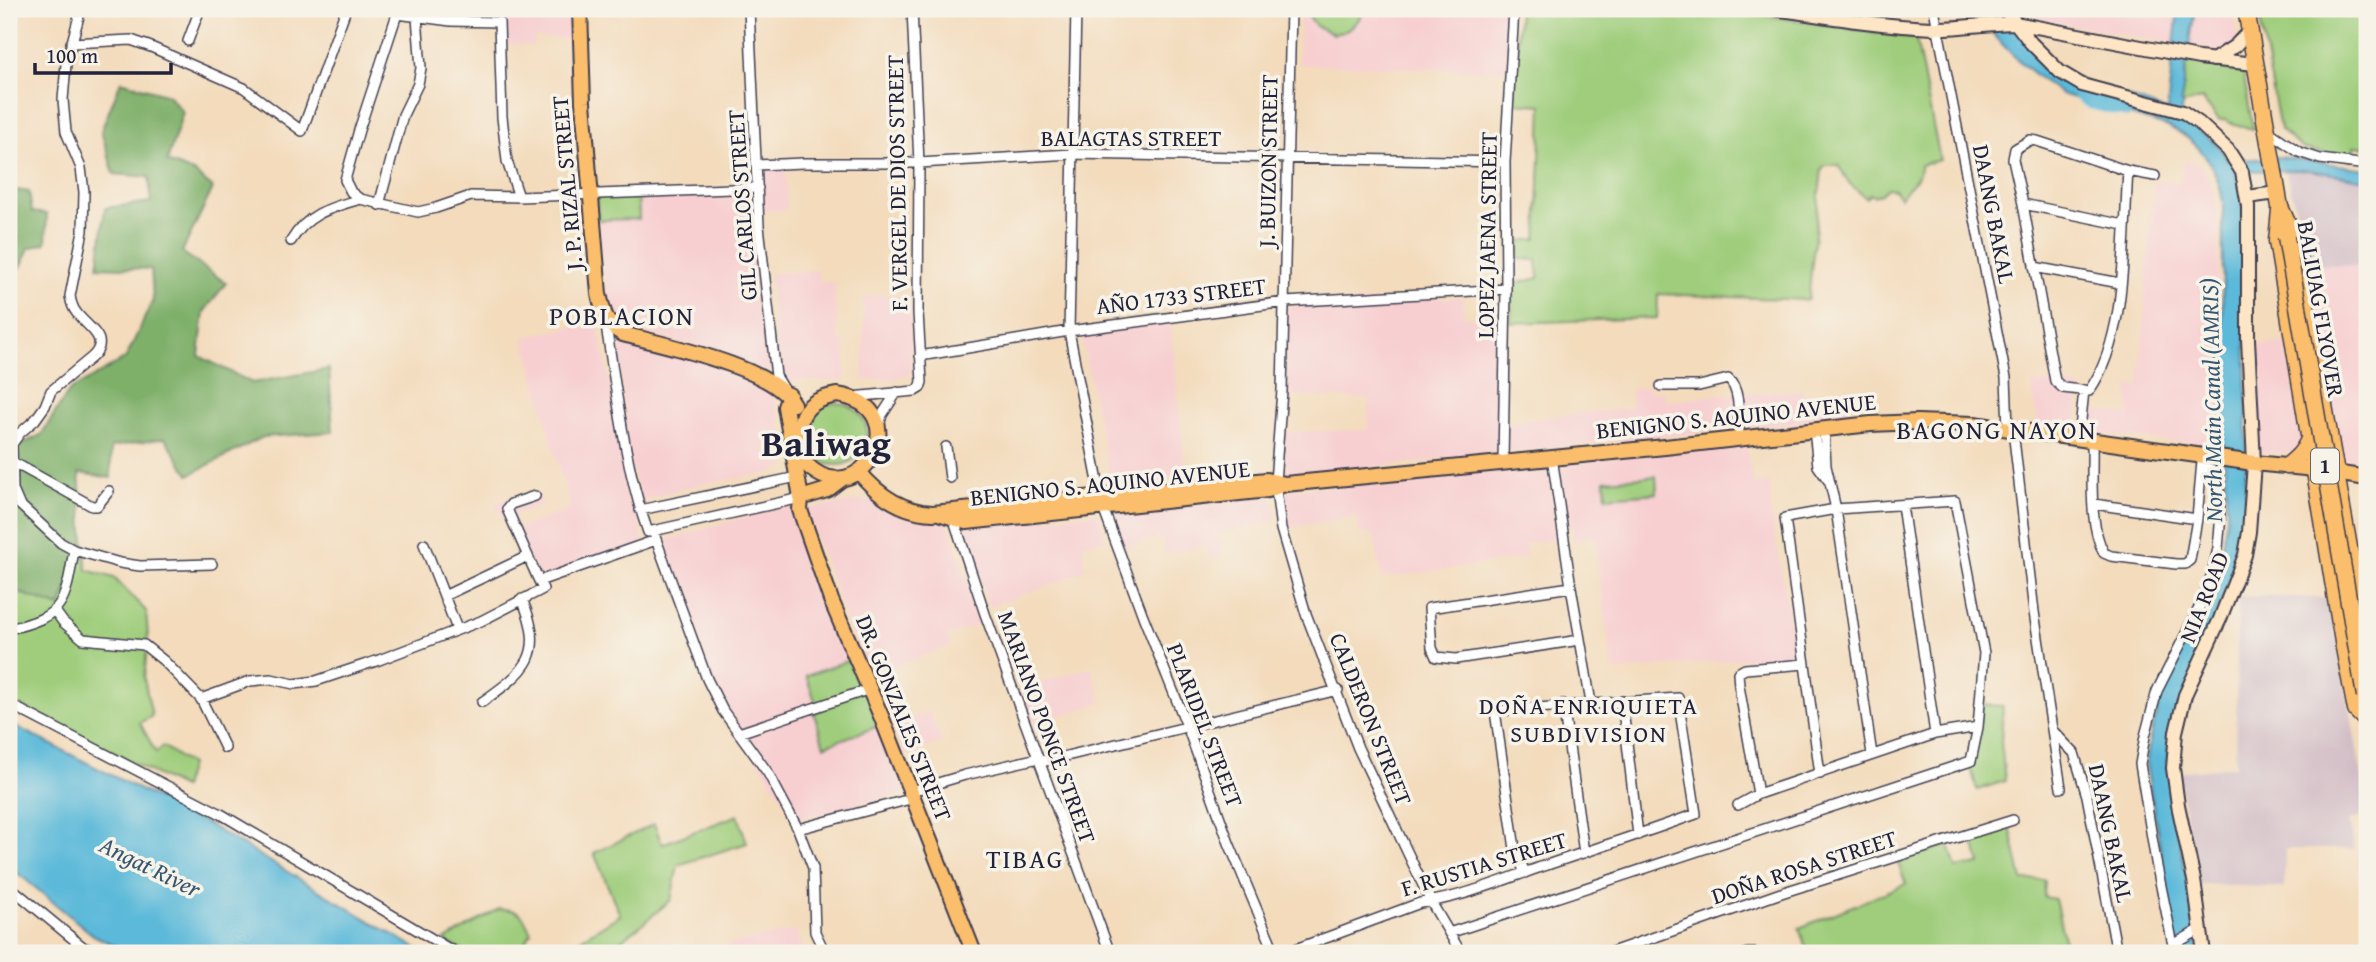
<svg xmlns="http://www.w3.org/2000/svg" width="2376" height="962" viewBox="0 0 2376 962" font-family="'Gentium Book Plus',serif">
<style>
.built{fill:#f7cfd1}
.industrial{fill:#d2bdc6}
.green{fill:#9fcd7b;stroke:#60785b;stroke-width:2}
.forest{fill:#7fb06b;stroke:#506953;stroke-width:2}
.water{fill:#5bb9d9;stroke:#3e6e8a;stroke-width:2}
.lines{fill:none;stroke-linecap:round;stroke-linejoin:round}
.canal{stroke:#5bb9d9;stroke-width:10}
.street-casing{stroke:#413e4e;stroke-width:12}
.secondary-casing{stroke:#413e4e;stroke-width:16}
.primary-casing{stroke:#413e4e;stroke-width:18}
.highway-casing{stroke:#413e4e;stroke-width:19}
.street{stroke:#fff;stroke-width:9}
.secondary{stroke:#fde5c5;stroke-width:12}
.primary{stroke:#fabe6d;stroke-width:14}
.highway{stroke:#fabe6d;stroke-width:16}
.highway-bridge-casing{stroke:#413e4e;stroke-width:19;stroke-linecap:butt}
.highway-bridge{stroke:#fabe6d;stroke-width:16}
.labels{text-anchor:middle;stroke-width:7;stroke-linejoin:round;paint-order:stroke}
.shield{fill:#f7f3e8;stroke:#62616f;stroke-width:2}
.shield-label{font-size:21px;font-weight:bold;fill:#22223b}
.street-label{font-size:23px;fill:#22223b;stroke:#f7f3e8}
.water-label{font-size:24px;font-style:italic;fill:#365772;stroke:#f7f3e8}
.neighbourhood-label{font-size:24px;letter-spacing:2px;fill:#22223b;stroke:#f7f3e8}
.quarter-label{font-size:26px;letter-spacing:2px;fill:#22223b;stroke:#f7f3e8}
.town-label{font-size:37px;font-weight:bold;fill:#22223b;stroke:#f7f3e8}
</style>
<rect width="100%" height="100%" fill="#f7f3e8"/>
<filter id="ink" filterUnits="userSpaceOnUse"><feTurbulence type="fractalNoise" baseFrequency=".0143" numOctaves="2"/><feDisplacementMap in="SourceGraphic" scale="14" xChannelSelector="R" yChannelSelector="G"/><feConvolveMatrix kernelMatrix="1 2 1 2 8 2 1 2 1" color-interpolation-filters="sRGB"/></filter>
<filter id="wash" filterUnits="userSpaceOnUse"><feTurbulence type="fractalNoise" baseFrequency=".00686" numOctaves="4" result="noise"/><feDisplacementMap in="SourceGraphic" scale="28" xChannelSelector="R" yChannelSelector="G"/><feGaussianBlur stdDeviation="1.57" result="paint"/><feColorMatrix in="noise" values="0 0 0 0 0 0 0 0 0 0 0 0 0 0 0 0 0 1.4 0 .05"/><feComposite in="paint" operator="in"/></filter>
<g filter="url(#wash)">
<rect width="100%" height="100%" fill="#f3dbbc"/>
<path class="built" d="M495,9H574L576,39L534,37V45L502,44Z
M1301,9H1510L1507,71L1298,64Z
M2024,9H2178L2173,43L2031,18Z
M2195,9H2233L2241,56L2189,46Z
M2183,162H2197L2211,181L2218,211L2219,446L2089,433L2091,410L2130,415L2128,386H2139L2154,182L2181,183Z
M786,168L787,209L762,211L758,169Z
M752,192L771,374L731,359L625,327L611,315L607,305L598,220L638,219V195Z
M2307,264L2367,266V462L2342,459L2328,391Z
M818,270L820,283L834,282L838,341L845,340V380L784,381L780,377L769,274Z
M864,296H910L912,374L892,379H863Z
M1462,297L1463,317H1501L1499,453L1285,477L1284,432L1368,430L1369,399L1284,396L1288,306Z
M1170,320L1186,475L1111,486L1081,334Z
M597,322L644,545L537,585L494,502L539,494L543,506L514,514L519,528L570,509L524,337Z
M616,339L711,364L774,389L786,463L783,469H775V472L697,485L640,501L628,449Z
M2286,343L2305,447L2290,454L2258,452L2255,345Z
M2054,382L2080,387L2075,428L2038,424L2032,384Z
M1649,387L1651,392H1664L1665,399L1670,401L1717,395L1803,390L1804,397L1848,393L1850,418L1507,452V424L1548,417L1630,408L1632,389Z
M1746,444L1753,484L1770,482V509L1796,654L1613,671L1599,572L1596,536L1574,541L1558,463Z
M1548,464L1558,539L1525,543L1527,558L1382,578L1374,534L1359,533L1357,516L1288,528L1280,491Z
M1272,494L1277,521L1219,534L1222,556L1209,558L1206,545L1164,554L1160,537L1122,548L1110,514Z
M864,500L881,502L903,513L946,518L981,623L947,636L950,646L871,675L847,621L805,509Z
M794,503L852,659L819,711L815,712L824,746L879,726L906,792L796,820L725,710L706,670L660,542Z
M1099,513L1106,540L1082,544L1085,569L1061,581L989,607L962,526Z
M1091,667L1102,702L1033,724L1020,689Z
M930,712L942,742L904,756L891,724Z
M795,930L804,953H696Z"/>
<path class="industrial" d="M2285,170H2308L2367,180V266L2307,264L2300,222Z
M2238,596L2330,598L2367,805V816L2349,820L2355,849H2285L2284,888L2198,884L2178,772L2235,766Z"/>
<path class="green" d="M1304,9H1363C1360,24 1347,31 1333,34L1316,26Z
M1519,9H1723L1916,39L1940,160L1920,165C1921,178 1908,188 1900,197L1894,189L1887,188L1881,194L1873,196L1870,194L1866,198L1849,183L1838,165H1826L1822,168L1808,300L1658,294L1657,318L1511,323L1512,284L1539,278L1537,260L1519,259L1520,241L1537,239L1542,105L1514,103Z
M2258,9H2367V147L2354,146L2353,160L2302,148L2280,130Z
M2187,62L2243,72L2253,129L2228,122L2227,119L2219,120L2202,99L2183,104L2181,102Z
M638,195L639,219L598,220L596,197Z
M805 434a31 31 0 1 1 62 0a31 31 0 1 1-62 0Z
M1656,476L1657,493L1606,497L1605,480Z
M84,541L87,570L114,578L146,611L148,637L144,679L152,716L140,723L156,753L163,746L190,765L183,788L9,700V589L60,607Z
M852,659L879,726L824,746L814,713L819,711L806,676Z
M1982,705L2003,706L2001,742L2005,781L1977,790L1970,765Z
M738,815L747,843L678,865L671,900L635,930L603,953H558L620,915L594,853L654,824L662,844Z
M2010,827L2022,880H2045L2044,897L2055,899L2067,953H1808L1799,928L1906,884L1897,861L1949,845L1956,868L1980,864L1973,838Z
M499,909C521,909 523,914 531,933L519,953H467L444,941Z"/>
<path class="forest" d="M121,81L168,95L183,112L167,162L193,172L213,188L182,252L226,283L204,312L199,356L252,383L329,369L333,432L263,437L189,475L165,438L111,447V478L79,473L84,541L60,607L9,589V450L41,435L69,391L126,358L153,300L151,269L98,267L105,208L151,202L149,177L114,174L101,131Z
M9,189L29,192L32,212L47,214L46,243L29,248L21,267L9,273Z"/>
<path class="water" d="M1977,9H1999L2051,70L2167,111L2178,9H2195L2181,102L2183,104L2181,117L2218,145L2228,161L2281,157L2367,169V180L2308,170L2235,171L2243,190L2247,417L2244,542L2169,737L2167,764L2199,953H2178L2146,764L2151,734L2161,696L2183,644L2206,603L2219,565L2227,515L2222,417L2223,202C2218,168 2200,141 2169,127L2061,94C2028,71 1996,44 1977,9Z
M9,723L207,824L424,953H130L93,935L9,866Z"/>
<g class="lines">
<path class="canal" d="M2077,95L2090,104L2127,113"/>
</g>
</g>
<g filter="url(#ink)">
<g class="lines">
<defs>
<path id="street" d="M81,9L66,64L63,100L66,132L81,168L84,192L83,231L70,296C71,302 72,307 76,312C86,327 112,338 92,357L51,391L45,406L35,420L20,433L12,444L13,490L19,504L61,543L74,550L120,563L140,566L212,564
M749,9L759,226L776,376L784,389
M1076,9L1069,331L1103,508L1143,616L1187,726L1229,843L1275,953
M1291,9L1282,391L1275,482L1281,529L1306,614L1358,748L1431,902L1461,953
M1934,9L2000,347L2006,378L2008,428
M188,41L200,9
M71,43L131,40L151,47L244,88L302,131L346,9
M2268,131L2299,152L2320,159L2367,165
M756,165L804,163H919L1072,154L1505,162
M2128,171C2123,238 2128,336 2089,391L2063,388L2055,381L2023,204L2013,159L2015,149L2030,140L2037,141L2128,171L2155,176
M519,197L507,161L502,117L499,22L451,21L397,14L359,130L345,180L351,192L360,199L418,212L436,208L471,196L519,197L758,188
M2023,204L2124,225
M379,205L403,115L418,84L421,68L417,17
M291,241C308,213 330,208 360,199
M2034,267L2120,283
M605,320C617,391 624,465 648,532L801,498
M920,356L1069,331L1285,302L1506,289
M1661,386H1699L1728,379C1742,390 1738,422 1739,438
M852,397L915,391L920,388L922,382L918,312L919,163L912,9
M879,426L882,415L897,392
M1824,429L1826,466L1836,509L1872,755
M1814,430L1818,466L1828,480
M2013,430L2034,612L2061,788
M2079,439L2084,390
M2092,441C2093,474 2088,524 2104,553L2111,556L2176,564H2185L2190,560L2197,519L2094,504
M946,447L950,478
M1552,457L1571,587L1591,703
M11,461L92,506H97L109,491
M1503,462L1506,289L1505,162L1514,9
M535,496L511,504L507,509L539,581
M1902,505L1935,734
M640,510L797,477
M953,517L985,614L1110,953
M2197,519L2202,461
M653,531L707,679L723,711L768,773L798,829L813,868L815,932L825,953
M424,544L457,629
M1571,587L1429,608L1432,648L1436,657L1456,659L1580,640
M444,596L528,556
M55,611L63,622L83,639L144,645L164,661L201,699L225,748
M9,629C64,616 65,604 74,550
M201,699L250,681L271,679L294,684L316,681L379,660L481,621L543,589L539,581L656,540
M1622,701L1638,835
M482,702C527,670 546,656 522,599
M9,704L221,814L456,953
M1563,704L1584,853
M2052,730L2074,753L2087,796L2117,953
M739,733L870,689
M911,791L965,775L1034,759L1046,761L1338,690
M1758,794L1739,686L1738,673L1745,669L1805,664
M1738,805L1758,794L1935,734L1978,727
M798,829L914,798
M9,886L83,947L99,953
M1449,933L1971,761L1978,727L1984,653L1955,501L1836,509L1785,518L1820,774
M2173,945L2156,862L2140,764L2145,736L2157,691L2203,600L2213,571L2218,548L2220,526L2219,474L2202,465
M1285,953L1420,903C1461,898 1500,881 1538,868C1591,850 1644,833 1696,814L1678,698L1495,711L1515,849L1525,873
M1609,953L1781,893L2013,820
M1747,953H1755
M2174,953L2173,945L2201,929"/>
<path id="secondary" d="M1775,9C1828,17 1880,26 1933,28C1960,29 1988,23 2015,23L2199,58L2255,64
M2005,9L2031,43L2060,72L2082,85L2183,112L2199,123L2228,150L2242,172L2248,206V339L2254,463L2249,532L2245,555L2220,619L2185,695L2176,732L2173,768L2178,805L2194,880L2204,953
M2213,60L2235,46L2249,31
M2247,197L2277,193"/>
<path id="primary" d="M580,9L583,102L599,294C603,312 606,325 623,334C664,345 773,367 793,404
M789,395L785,407L801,498L800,510L831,600L881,716L974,953
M837,395C921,407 860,518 806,464C794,429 795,402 837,395Z
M859,472C878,495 902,512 933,513L1267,480L1285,484
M2335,473L2367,478
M801,498L827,490L843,478
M939,513L967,522L1268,490L1285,484L1665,447L1871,424L1917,422L1974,424L2254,463L2315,469"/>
<path id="highway" d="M2246,9L2280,207L2295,240L2367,650
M2280,210L2277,241L2344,648L2356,710L2367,721
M2287,466C2298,457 2305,451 2310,436"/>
</defs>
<use href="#street" class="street-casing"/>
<use href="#secondary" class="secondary-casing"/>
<use href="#primary" class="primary-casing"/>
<use href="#highway" class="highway-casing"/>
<use href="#street" class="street"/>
<use href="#secondary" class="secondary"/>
<use href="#primary" class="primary"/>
<use href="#highway" class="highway"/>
<defs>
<path id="highway-bridge" d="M2286,237L2365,696"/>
</defs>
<use href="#highway-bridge" class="highway-bridge-casing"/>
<use href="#highway-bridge" class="highway-bridge"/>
</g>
</g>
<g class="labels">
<rect class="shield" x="2311" y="448.5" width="28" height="35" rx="5"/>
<g class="shield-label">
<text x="2325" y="473">1</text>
</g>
<g class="street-label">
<text x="1131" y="146">BALAGTAS STREET</text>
<text transform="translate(1268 161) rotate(-89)" y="8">J. BUIZON STREET</text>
<text transform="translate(567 183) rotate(-95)" y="8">J. P. RIZAL STREET</text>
<text transform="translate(897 183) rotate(-91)" y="8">F. VERGEL DE DIOS STREET</text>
<text transform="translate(742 205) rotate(-94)" y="8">GIL CARLOS STREET</text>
<text transform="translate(1994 214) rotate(79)" y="8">DAANG BAKAL</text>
<text transform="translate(1487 235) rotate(-89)" y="8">LOPEZ JAENA STREET</text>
<text transform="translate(1181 296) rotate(-7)" y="8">AÑO 1733 STREET</text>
<text transform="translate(2321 309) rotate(80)" y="8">BALIUAG FLYOVER</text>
<text transform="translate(1736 416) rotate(-6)" y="8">BENIGNO S. AQUINO AVENUE</text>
<text transform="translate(1110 483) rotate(-6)" y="8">BENIGNO S. AQUINO AVENUE</text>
<text transform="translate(2204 597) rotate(-68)" y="8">NIA ROAD</text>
<text transform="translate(904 718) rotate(68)" y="8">DR. GONZALES STREET</text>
<text transform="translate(1371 719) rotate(68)" y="8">CALDERON STREET</text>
<text transform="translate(1205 725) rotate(69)" y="8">PLARIDEL STREET</text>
<text transform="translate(1047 727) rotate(70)" y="8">MARIANO PONCE STREET</text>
<text transform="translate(2111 833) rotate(78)" y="8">DAANG BAKAL</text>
<text transform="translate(1484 864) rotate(-17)" y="8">F. RUSTIA STREET</text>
<text transform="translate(1804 867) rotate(-18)" y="8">DOÑA ROSA STREET</text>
</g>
<g class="water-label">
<text transform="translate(2212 400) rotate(-91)" y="8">North Main Canal (AMRIS)</text>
<text transform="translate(150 867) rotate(26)" y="8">Angat River</text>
</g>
<g class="neighbourhood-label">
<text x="1589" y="714">DOÑA ENRIQUIETA<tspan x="1589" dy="28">SUBDIVISION</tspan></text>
</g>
<g class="quarter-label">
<text x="622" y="325">POBLACION</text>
<text x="1997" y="439">BAGONG NAYON</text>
<text x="1025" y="868">TIBAG</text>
</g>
<g class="town-label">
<text x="826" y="456">Baliwag</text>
</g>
</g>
<rect width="2376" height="962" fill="none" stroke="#f7f3e8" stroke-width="35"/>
<path d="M35 63v10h136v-10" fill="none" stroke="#22223b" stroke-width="3.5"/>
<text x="46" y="63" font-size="21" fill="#22223b" stroke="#f7f3e8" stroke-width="5" paint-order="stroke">100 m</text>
</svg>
